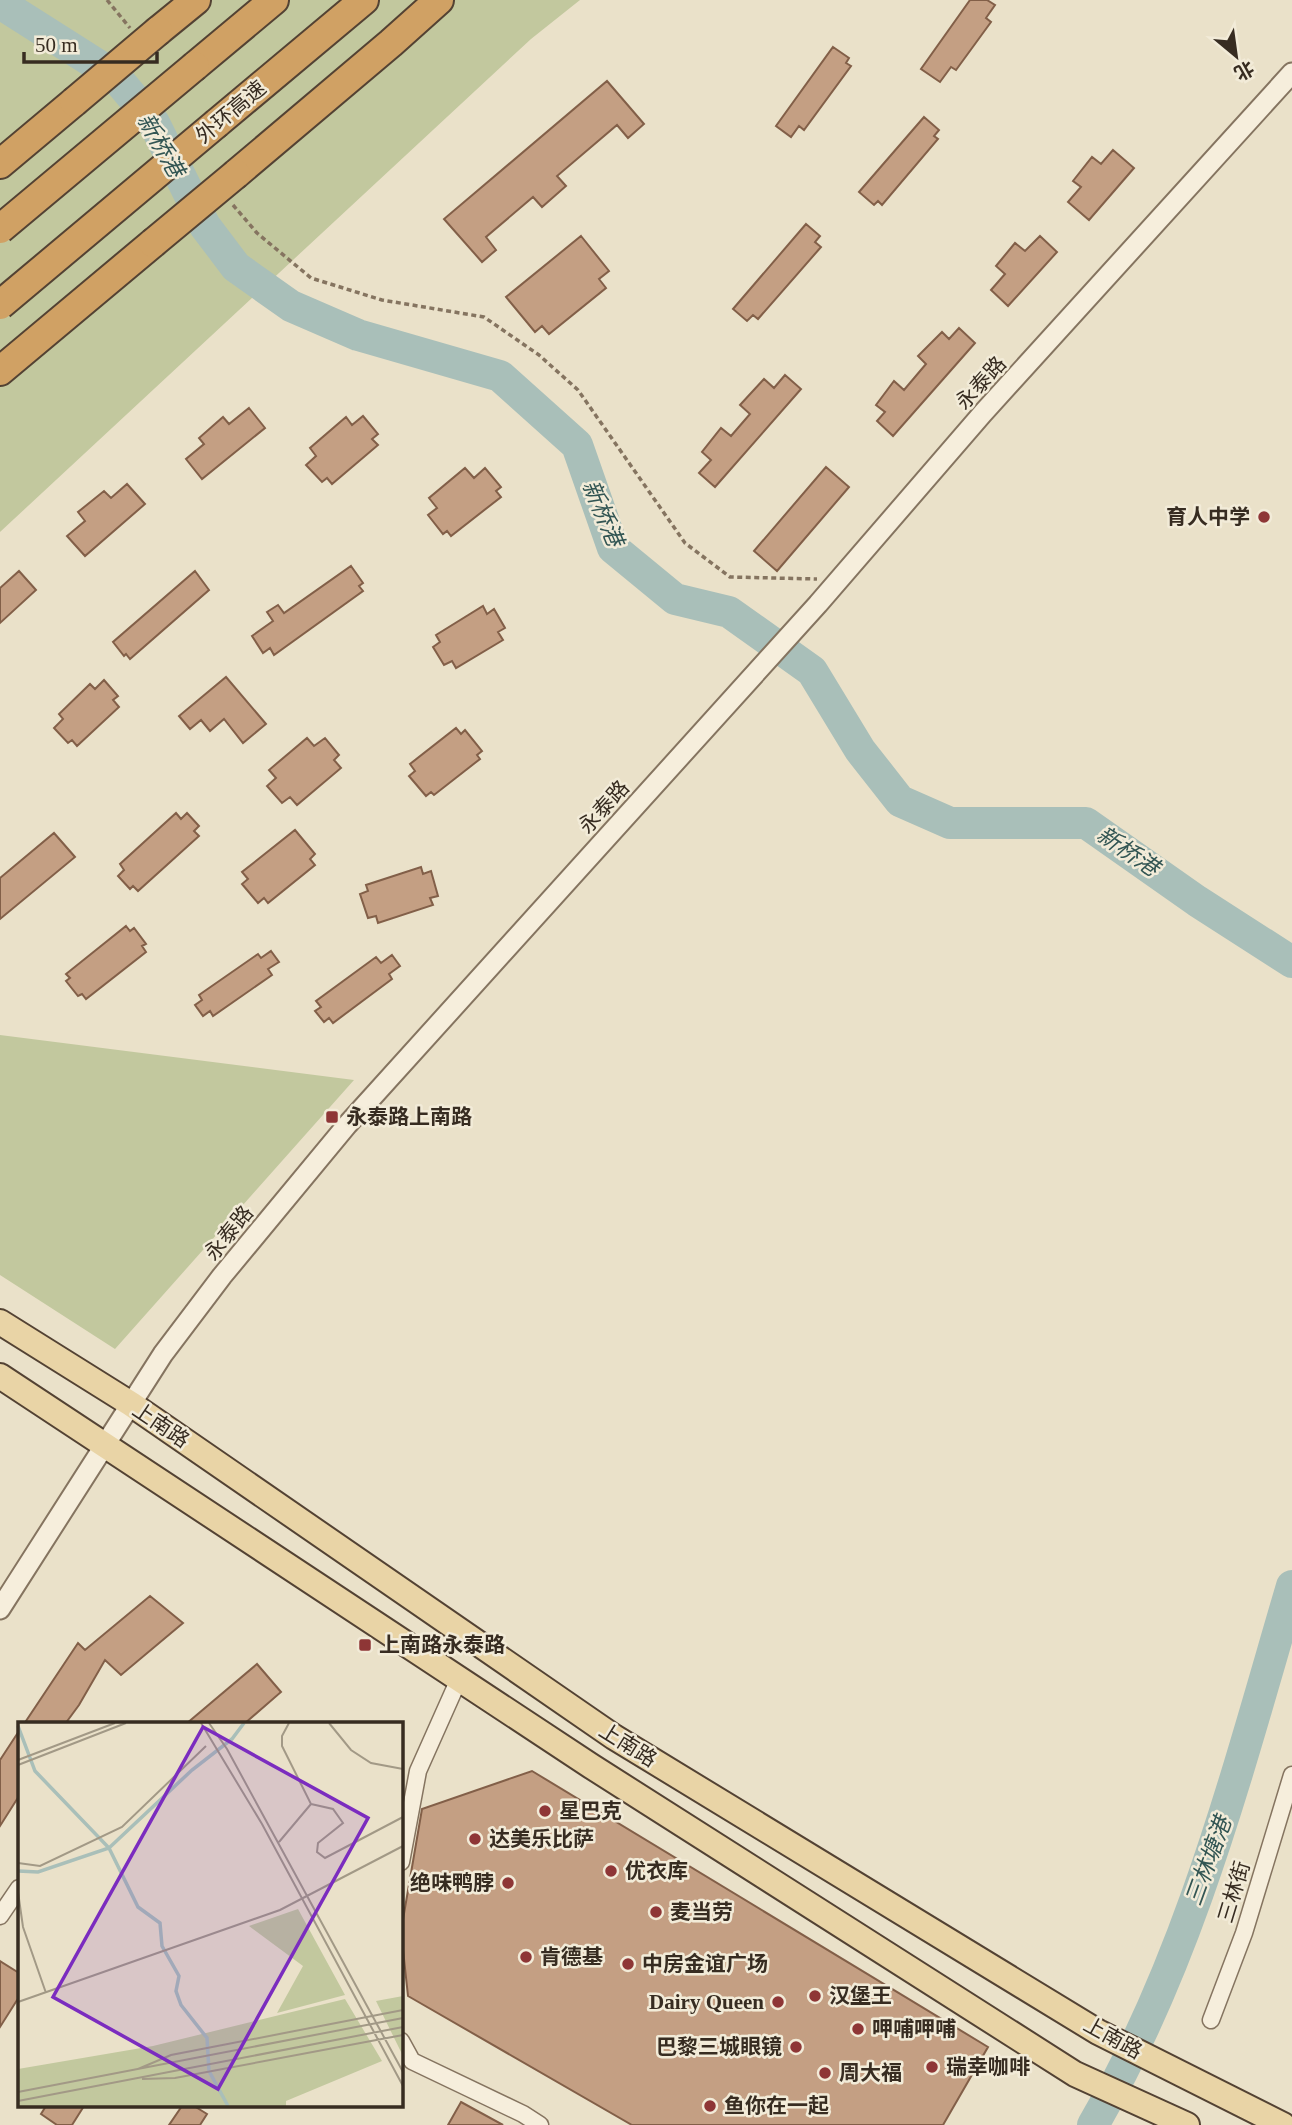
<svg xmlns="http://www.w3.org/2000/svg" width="1292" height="2125" viewBox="0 0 1292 2125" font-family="'Times New Roman','Noto Sans SC',serif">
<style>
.green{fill:#c2c89e}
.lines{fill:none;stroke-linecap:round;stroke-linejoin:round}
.river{stroke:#a9bfb9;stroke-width:32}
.building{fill:#c49f83;stroke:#825f48;stroke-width:2}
.minor-casing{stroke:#857460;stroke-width:19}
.tertiary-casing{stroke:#857460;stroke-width:23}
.primary-casing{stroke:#534233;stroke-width:28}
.motorway-casing{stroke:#534233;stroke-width:32}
.path{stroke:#857460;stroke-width:3.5;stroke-dasharray:5 3.5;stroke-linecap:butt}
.minor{stroke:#f6eedc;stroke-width:16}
.tertiary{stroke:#f6eedc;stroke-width:19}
.primary{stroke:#e9d4a6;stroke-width:24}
.motorway{stroke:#d0a164;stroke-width:28}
.motorway-bridge-casing{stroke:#534233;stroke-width:32;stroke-linecap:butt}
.motorway-bridge{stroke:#d0a164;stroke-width:28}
.poi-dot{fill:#8e3636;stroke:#f2ebd8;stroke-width:2.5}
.labels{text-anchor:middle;stroke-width:5;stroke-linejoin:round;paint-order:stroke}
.street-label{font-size:21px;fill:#372c21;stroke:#f2ebd8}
.poi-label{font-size:21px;font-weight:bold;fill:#372c21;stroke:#f2ebd8;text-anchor:start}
.water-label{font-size:23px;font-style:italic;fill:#325553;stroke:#f2ebd8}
.inset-river{fill:none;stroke:#a9bfb9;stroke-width:3.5}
.inset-road{fill:none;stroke:#a29986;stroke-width:2}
.view{fill:#7b2cbf;fill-opacity:0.15;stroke:#7b2cbf;stroke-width:3.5}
.inset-edge{fill:none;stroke:#372c21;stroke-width:3.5}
</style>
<rect width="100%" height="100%" fill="#eae1c9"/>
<path class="green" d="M0,0H580L531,39L0,532Z
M0,1035L354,1080L115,1349L0,1275Z"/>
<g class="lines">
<path class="river" d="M0,3L115,76L154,123L205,226L236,267L291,306L358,335L500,376L577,445L613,548L675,599L729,612L812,671L860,750L900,801L950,823H1086L1197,901L1292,962
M1093,2125C1190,1959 1238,1769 1292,1586"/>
</g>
<path class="building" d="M970,0H987L995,5L986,18L991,22L956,70L951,67L940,82L921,69Z
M833,47L849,58L846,63L851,66L804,130L799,126L791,137L776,126Z
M607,81L644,124L628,138L617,125L557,176L566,186L542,207L533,197L486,237L496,250L482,262L444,219Z
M924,117L939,130L934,136L938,139L882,205L878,201L874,205L859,192Z
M1113,150L1134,168L1089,220L1068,202L1081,187L1073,181L1092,157L1101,164Z
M806,224L820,236L815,242L821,247L758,319L753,315L747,321L733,309Z
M581,236L609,271L599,279L606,288L549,334L542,326L535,332L506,297Z
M1040,236L1057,252L1008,306L991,290L1005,274L996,266L1015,243L1025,251Z
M959,328L975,343L893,436L877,421L885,412L876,405L894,381L904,390L926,364L918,356L942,332L949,339Z
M785,375L801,389L715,487L699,473L711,460L702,452L721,428L731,436L750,414L740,405L764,379L774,388Z
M249,408L265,428L202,479L186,459L204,444L199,438L223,417L229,424Z
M363,416L378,434L372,439L378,445L332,484L327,478L322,482L306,465L316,456L310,448L346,417L352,425Z
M826,467L849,487L777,571L754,551Z
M465,468L474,478L485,468L501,487L496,491L501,497L451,536L447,531L443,534L428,515L437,508L429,498Z
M127,484L145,504L85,556L67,536L85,521L78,512L104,491L111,498Z
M351,566L363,583L359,586L363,591L274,655L270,648L263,653L252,636L273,621L267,612L278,605L284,613Z
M19,571L36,590L0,623V588Z
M195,571L209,590L130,659L126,654L124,656L113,642Z
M483,606L487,614L494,609L505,628L498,632L503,640L456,668L452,661L444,665L433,647L440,642L436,635Z
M226,677L266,724L243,743L224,719L210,731L201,720L190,729L179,716Z
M104,680L118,696L113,700L119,707L77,746L72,740L68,743L54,728L63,719L59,714L90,684L95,689Z
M456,728L461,734L465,730L482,751L477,755L480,759L434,795L431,792L426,796L409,776L415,771L410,764Z
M307,738L314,746L325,738L339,755L334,760L341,768L297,805L290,797L282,803L267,786L276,778L269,770Z
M176,813L181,819L187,813L199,826L194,831L199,836L138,891L133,886L130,889L118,876L124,870L120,864Z
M295,830L315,854L310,859L315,865L268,903L264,898L258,903L242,884L248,879L242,872Z
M54,833L75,857L0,919V878Z
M421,867L423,874L431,871L438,896L430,898L433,905L378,923L376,916L368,918L360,894L368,891L366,885Z
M126,926L130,931L134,928L146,944L142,946L146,952L86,999L82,994L78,996L66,981L70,978L66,974Z
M271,951L279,962L268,969L272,975L213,1016L210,1011L203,1016L195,1005L202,1000L199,995L258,954L261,958Z
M392,955L400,966L389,974L392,979L333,1023L329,1018L324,1022L315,1011L321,1007L316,1001L376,957L381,963Z
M150,1596L183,1623L121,1675L105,1660L79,1705L65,1724H24L78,1643L85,1650Z
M257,1664L281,1692L244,1724H186Z
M19,1731V1796L0,1826V1760Z
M532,1771L988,2047L943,2125H632L408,1996L401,1931L422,1809Z
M0,1961L19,1973V1997L0,2027Z
M461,2102L503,2125H448Z
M46,2106H84L72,2125H57L41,2114Z
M182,2106H194L207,2114L200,2125H169Z"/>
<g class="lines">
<defs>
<path id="minor" d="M401,1862L418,1771L459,1679
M0,1916L19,1888
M1211,2020L1244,1933L1292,1775
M401,2041L412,2061L523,2114L540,2125"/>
<path id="tertiary" d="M0,1609L163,1354L222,1276L347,1125L818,604L983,413L1292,73"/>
<path id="primary" d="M0,1322L131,1404L614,1737L1098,2032L1283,2125
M0,1376L591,1766L1075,2074L1187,2125"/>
<path id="motorway" d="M158,31L196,0
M195,66L274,0
M217,123L364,0
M0,164L74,102
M236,174L391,43L439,0
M0,371L153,243"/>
</defs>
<use href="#minor" class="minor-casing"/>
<use href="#tertiary" class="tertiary-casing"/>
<use href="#primary" class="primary-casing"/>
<use href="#motorway" class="motorway-casing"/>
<path class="path" d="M107,0L130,28
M233,205L257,233L311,278L382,300L484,317L539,355L578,390L685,543L730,577L817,579"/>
<use href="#minor" class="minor"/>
<use href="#tertiary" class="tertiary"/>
<use href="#primary" class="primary"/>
<use href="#motorway" class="motorway"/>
<defs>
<path id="motorway-bridge" d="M74,102L158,31
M0,229L195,66
M153,243L236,174
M0,305L217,123"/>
</defs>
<use href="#motorway-bridge" class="motorway-bridge-casing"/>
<use href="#motorway-bridge" class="motorway-bridge"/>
</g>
<g class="poi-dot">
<circle cx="1264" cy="517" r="7"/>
<rect x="325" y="1110" width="14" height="14" rx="3.5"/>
<rect x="358" y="1638" width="14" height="14" rx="3.5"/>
<circle cx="545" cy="1811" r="7"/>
<circle cx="475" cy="1839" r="7"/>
<circle cx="611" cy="1871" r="7"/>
<circle cx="508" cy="1883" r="7"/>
<circle cx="656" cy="1912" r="7"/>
<circle cx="526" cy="1957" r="7"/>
<circle cx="628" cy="1964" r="7"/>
<circle cx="815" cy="1996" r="7"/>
<circle cx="778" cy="2002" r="7"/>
<circle cx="858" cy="2029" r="7"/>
<circle cx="796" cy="2047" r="7"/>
<circle cx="932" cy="2067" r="7"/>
<circle cx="825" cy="2073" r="7"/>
<circle cx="710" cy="2106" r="7"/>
</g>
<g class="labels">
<g class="street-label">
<text transform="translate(231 112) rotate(-40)" y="7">外环高速</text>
<text transform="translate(981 383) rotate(-48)" y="7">永泰路</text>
<text transform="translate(604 807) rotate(-48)" y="7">永泰路</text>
<text transform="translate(229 1233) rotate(-51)" y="7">永泰路</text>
<text transform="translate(161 1425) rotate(34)" y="7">上南路</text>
<text transform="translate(628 1745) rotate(32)" y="7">上南路</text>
<text transform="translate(1234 1892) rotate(-73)" y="7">三林街</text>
<text transform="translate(1113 2038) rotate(29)" y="7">上南路</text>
</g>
<g class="poi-label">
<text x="1250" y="524" text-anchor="end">育人中学</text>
<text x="346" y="1124">永泰路上南路</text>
<text x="379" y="1652">上南路永泰路</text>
<text x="559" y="1818">星巴克</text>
<text x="489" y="1846">达美乐比萨</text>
<text x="625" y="1878">优衣库</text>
<text x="494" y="1890" text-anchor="end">绝味鸭脖</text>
<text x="670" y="1919">麦当劳</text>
<text x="540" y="1964">肯德基</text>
<text x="642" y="1971">中房金谊广场</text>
<text x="829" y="2003">汉堡王</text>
<text x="764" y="2009" text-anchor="end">Dairy Queen</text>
<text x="872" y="2036">呷哺呷哺</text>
<text x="782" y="2054" text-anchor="end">巴黎三城眼镜</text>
<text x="946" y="2074">瑞幸咖啡</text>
<text x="839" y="2080">周大福</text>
<text x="724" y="2113">鱼你在一起</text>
</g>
<g class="water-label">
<text transform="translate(161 145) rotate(60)" y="8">新桥港</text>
<text transform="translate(603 513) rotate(67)" y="8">新桥港</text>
<text transform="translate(1128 851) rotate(34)" y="8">新桥港</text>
<text transform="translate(1208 1861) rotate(-70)" y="8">三林塘港</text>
</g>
</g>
<g transform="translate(18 1722)">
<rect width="385" height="385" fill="#eae1c9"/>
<path d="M280,187L327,273L259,291L285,244L231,204ZM385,274V334L358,279ZM327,277L364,339L268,379V384H0V347L135,324Z" fill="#c2c89e"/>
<path class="inset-river" d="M0,4L17,49L91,126L120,185L142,201L144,224L161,254L158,269L163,283L189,316L191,349L210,384M0,149L20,150L91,126L174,48L214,17L226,1"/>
<path class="inset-road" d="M183,1L244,102L385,364M191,1L209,27L385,350M311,1L333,28L353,41L385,47M0,38L97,1M0,43L108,1M293,82L315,87L325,101L300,121L299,130L307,136L385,95M261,120L293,82L264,24V14L271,1M0,141L22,144L104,105L188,24M0,170L5,205L28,271M0,280L262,188L385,124M120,347L153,333L385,288M124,357L157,356L385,313M0,370L385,296M0,379L385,305"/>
<path class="view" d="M185,5L350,96L200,367L35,275Z"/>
<rect width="385" height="385" class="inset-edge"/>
</g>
<g transform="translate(1236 56) rotate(151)" stroke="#f2ebd8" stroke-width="5" paint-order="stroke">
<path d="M0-5L12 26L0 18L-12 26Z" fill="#372c21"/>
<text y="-10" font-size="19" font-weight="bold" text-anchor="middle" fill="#372c21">北</text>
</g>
<path d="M24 52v10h133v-10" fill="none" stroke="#372c21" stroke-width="3.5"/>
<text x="35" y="52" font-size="21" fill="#372c21" stroke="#f2ebd8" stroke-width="5" paint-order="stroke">50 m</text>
</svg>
